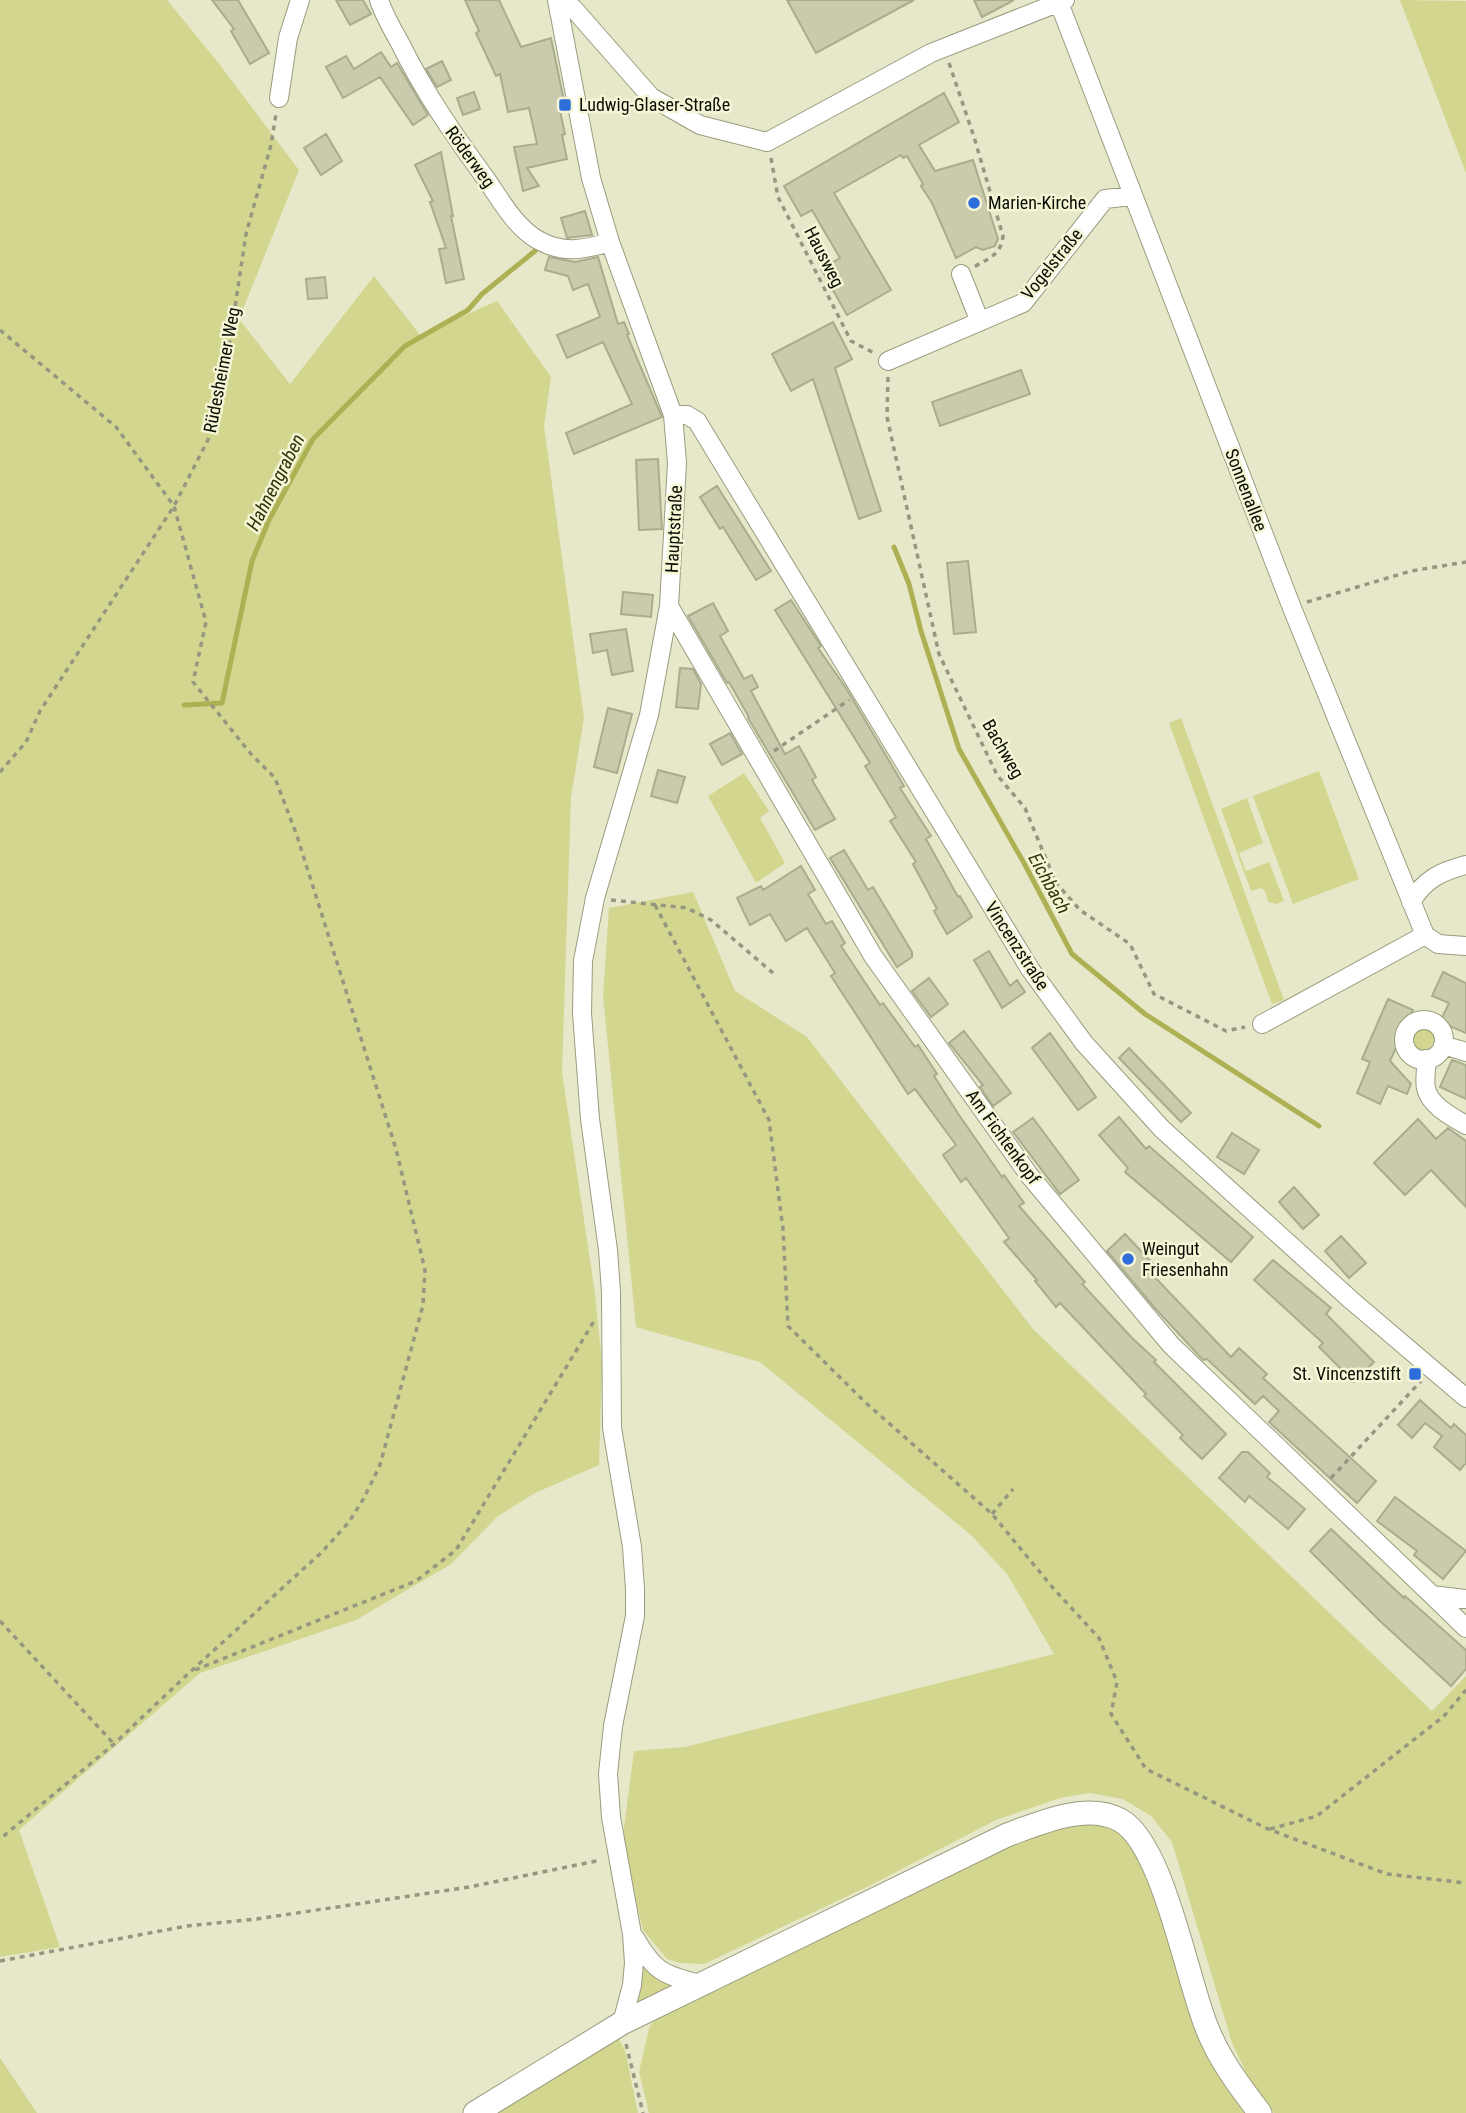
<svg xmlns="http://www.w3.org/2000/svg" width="1466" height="2113" viewBox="0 0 1466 2113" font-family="'Roboto Condensed',sans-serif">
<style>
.green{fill:#d3d68f}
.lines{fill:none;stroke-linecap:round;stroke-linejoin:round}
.stream{stroke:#aeb153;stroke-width:5}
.building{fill:#c9cbac;stroke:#aaac8e;stroke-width:2}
.minor-casing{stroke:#9a9c7f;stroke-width:20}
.major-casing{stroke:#9a9c7f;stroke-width:25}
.path{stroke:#969780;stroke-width:3.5;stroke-dasharray:5 5;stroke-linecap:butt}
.minor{stroke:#fff;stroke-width:18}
.major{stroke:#fff;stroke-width:23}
.poi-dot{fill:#2d6edb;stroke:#f4f6d6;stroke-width:2.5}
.labels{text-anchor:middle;stroke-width:5;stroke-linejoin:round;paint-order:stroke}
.poi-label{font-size:18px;fill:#0c0d04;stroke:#f4f6d6;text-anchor:start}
.street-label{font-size:18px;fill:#0c0d04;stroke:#f4f6d6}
.water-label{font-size:19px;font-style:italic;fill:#33340b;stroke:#f4f6d6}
</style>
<rect width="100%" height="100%" fill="#e6e8c9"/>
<path class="green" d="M0,0H167L220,65L299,170L239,319L290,384L374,276L420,335L497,301L551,377L544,426L584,718L571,797L562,1072L595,1294L602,1363L599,1465L535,1493L498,1516L451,1564L356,1620L200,1673L19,1830L60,1947L0,1957Z
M1400,0L1466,1V173Z
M1181,718L1284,1000L1272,1004L1169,723Z
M1319,771L1359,879L1293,904L1253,796Z
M744,773L769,811L760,818L785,863L756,883L708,796Z
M1247,798L1263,843L1239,853L1246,871L1269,862L1284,901L1276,904L1268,902L1265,891L1261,888L1251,891L1221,809Z
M693,892L735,991L807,1037L1033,1329L1432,1711L1466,1676V2113H1274L1254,2089L1232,2043L1172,1842L1151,1816L1123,1799L1089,1793L1060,1798L996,1820L869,1886L704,1964L680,1963L667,1959L643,1930L622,1843L634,1751L685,1747L1054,1654L1007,1574L971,1535L760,1362L636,1327L603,996L609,908Z
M1412 1039a11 11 0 1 1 22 0a11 11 0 1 1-22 0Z
M1094,1821L1121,1832L1138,1848L1208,2051L1223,2083L1245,2113H649L639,2072L649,2028L660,2012L1006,1842L1047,1829Z
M643,1968L655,1977L676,1985L636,2004Z
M618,2038L625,2050L638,2113H486Z
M0,2058L37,2113H0Z"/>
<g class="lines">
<path class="stream" d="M894,547L909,584L921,631L959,749L1024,863L1072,954L1145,1014L1319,1126
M184,705L222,703L252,561L269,520L313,439L405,346L468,310L482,294L535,251"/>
</g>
<path class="building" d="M212,0H238L269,53L250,64L231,31L234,29Z
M336,0H363L371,14L350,25Z
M465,0H499L521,47L551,38L564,101L558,102L565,134L562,135L567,159L527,168L539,186L523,191L514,147L537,144L529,108L508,112L500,74L496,76L476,33L479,31Z
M787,0H914L816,53Z
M974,0H1014L982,17Z
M381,52L391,67L397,63L428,115L413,125L380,77L343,98L326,67L346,56L354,69Z
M442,61L451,80L437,87L426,69Z
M474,92L480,109L463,115L457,98Z
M944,93L959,122L919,145L935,171L973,160L998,239L995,246L983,250L976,247L956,258L932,203L921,186L923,184L907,156L903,158L901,155L834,193L891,290L847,315L821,269L840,258L812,210L801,216L784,186Z
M326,134L342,161L321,175L304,148Z
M441,152L453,216H451L464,279L446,283L439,249L446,248L430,202L433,201L415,165Z
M585,211L592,235L567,238L561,218Z
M549,257L575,262L598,257L618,324L624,322L629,334L627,335L662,417L574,454L566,433L632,404L603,342L567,358L557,335L600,317L588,284L573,290L568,276L545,270Z
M325,277L327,298L308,299L306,279Z
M833,322L852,359L835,368L881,511L859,519L813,379L791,391L772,354Z
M1021,370L1030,394L940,426L932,402Z
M658,459L662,529L639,530L636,460Z
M717,486L771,571L756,580L723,527L720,529L700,497Z
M968,561L976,632L954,634L947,563Z
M623,592L653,595L651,617L621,614Z
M791,600L821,646L818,648L846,688L904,786L900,788L931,836L926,839L958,897L960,896L972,917L947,934L934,911L937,909L913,864L916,862L890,821L896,817L865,766L870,763L775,610Z
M713,603L728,631L720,636L744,679L752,675L758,687L751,691L785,754L799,746L816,777L812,780L835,819L815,830L748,718L749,717L729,682L727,683L688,616Z
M626,629L633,671L612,675L607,650L593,653L590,634Z
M680,668L693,669L701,684L698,709L676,707Z
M608,708L632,714L617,773L594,767Z
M730,733L742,754L722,765L710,744Z
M658,770L685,777L677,803L651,796Z
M844,850L868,890L873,887L912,952V957L897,967L830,858Z
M801,866L815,890L808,894L826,924L832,921L845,943L841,946L880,1005L883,1003L915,1047L918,1045L937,1074L934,1076L959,1115L1002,1177L1004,1175L1024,1203L1019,1206L1085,1282L1082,1284L1132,1338L1156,1360L1154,1362L1226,1434L1202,1459L1180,1438L1183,1435L1144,1396L1146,1394L1060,1303L1056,1307L1035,1281L1037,1280L1004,1242L1009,1238L966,1178L961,1182L943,1155L956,1145L915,1089L908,1094L831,976L835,973L807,928L786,941L770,914L750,925L737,898L761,886L763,890Z
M989,951L1010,986L1017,980L1025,992L1002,1008L974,960Z
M1443,972L1466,983V1033L1440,1022L1449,1003L1432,996Z
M929,978L948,1004L931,1017L912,991Z
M1388,999L1413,1010L1390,1061L1411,1084L1407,1094L1388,1086L1380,1104L1357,1093L1370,1062L1362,1059Z
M964,1031L1011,1093L993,1106L980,1087L983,1085L949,1043Z
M1050,1033L1096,1097L1078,1110L1032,1048Z
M1129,1048L1191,1113L1181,1122L1119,1058Z
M1452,1060L1466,1065V1099L1440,1087Z
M1119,1117L1146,1149L1149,1146L1253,1237L1231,1262L1125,1172L1128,1168L1099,1135Z
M1033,1118L1079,1180L1060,1194L1013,1132Z
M1418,1119L1436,1139L1448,1128L1466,1141V1207L1431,1170L1405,1195L1374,1163Z
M1232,1133L1259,1150L1244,1174L1217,1157Z
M1294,1187L1319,1215L1303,1229L1279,1202Z
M1125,1234L1153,1264L1147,1269L1231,1357L1239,1348L1267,1374L1263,1378L1376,1481L1357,1503L1269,1422L1279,1411L1263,1396L1255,1404L1207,1359L1203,1360L1154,1307L1107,1251Z
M1341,1236L1366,1263L1349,1278L1325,1251Z
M1273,1260L1331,1308L1326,1314L1374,1362L1354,1382L1319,1347L1323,1343L1254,1280Z
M1420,1400L1451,1428L1454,1424L1466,1435V1463L1460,1470L1434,1447L1442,1436L1425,1423L1412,1438L1398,1425Z
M1242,1452H1248L1270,1473L1267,1477L1305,1509L1288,1529L1249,1496L1245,1502L1219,1478Z
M1395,1497L1466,1551L1443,1579L1414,1555L1417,1551L1377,1521Z
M1331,1529L1404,1598L1405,1596L1466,1650V1669L1451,1686L1380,1621L1310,1551Z"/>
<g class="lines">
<defs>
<path id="minor" d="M379,0C384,15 392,29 400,43C424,92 454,135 486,179C500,199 515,227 538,240C563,254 583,250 610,242
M557,0L591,178L610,242L673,415L677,463L669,606L649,715L595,898L583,961L582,1013L590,1119L608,1250L611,1292L612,1428L632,1547L635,1589V1616L613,1726L608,1774L611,1817L632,1934L634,1963L632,1985L622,2023
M1058,0L1292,608L1425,935L1438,944L1466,946
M559,11L573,8L651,97L700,125L767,142L931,53L1065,0
M279,98L288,38L300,0
M961,274L980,322
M888,361L1023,303L1105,199L1132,196
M673,415H687L697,421L1030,969L1084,1043L1162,1129L1351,1300L1466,1398
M669,606L873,956L1029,1175L1171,1345L1432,1595L1466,1599
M1411,902C1425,879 1440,872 1466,865
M1404 1040a20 20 0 1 1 40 0a20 20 0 1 1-40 0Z
M1262,1024L1425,935
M1443,1045L1466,1052
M1426,1059C1427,1069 1424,1079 1426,1088C1429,1105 1452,1117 1466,1125
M1432,1595L1466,1628
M635,1938C654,1971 663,1975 700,1984"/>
<path id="major" d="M475,2113L622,2023L1007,1835C1040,1823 1086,1802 1120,1820C1163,1843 1187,1980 1207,2028C1219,2059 1240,2087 1260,2113"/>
</defs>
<use href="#minor" class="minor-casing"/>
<use href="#major" class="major-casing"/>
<path class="path" d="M949,63L974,137L1003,236C1001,255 989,258 974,267
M771,158L778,197L851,341L874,353
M0,330L116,427L174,506L206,622L193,682L251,754L275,778L297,836L396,1149L425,1270L423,1305L380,1465L364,1498L349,1522L322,1552L190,1672L114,1744L0,1839
M888,377L887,417L939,654L997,775L1025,808L1056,883L1080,910L1130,944L1154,994L1226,1031L1245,1027
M1307,602L1411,571L1466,562
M774,751L849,700
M0,772L26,742L40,711L174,506L211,434L227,360L246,234L271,145L276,114
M611,900L687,908L711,920L773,973
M655,905L769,1120L783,1229L788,1326L866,1403L992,1514L1053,1588L1099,1638L1117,1682L1111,1714L1146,1769L1268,1829L1387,1874L1466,1883
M1331,1478L1421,1381
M992,1514L1013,1489
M0,1621L114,1744
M195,1670L416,1581L456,1550L594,1321
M1270,1829L1317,1816L1444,1716L1466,1690
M0,1961L187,1926L257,1919L469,1887L601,1860
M626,2044L643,2113"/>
<use href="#minor" class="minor"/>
<use href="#major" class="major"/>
</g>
<g class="poi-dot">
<rect x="558" y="98" width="14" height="14" rx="3.5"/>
<circle cx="974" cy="203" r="7"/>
<circle cx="1128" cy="1259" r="7"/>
<rect x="1408" y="1367" width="14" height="14" rx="3.5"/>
</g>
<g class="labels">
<g class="poi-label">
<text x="579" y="111">Ludwig-Glaser-Straße</text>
<text x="988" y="209">Marien-Kirche</text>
<text x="1142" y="1255">Weingut<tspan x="1142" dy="21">Friesenhahn</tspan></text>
<text x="1401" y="1380" text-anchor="end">St. Vincenzstift</text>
</g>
<g class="street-label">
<text transform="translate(470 157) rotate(54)" y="6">Röderweg</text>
<text transform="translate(824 257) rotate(63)" y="6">Hausweg</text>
<text transform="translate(1052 264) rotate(-51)" y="6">Vogelstraße</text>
<text transform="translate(222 370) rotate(-79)" y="6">Rüdesheimer Weg</text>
<text transform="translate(1246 490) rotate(69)" y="6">Sonnenallee</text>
<text transform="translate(674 529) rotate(-87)" y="6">Hauptstraße</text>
<text transform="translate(1003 749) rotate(60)" y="6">Bachweg</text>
<text transform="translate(1017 946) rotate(57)" y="6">Vincenzstraße</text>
<text transform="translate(1003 1137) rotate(54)" y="6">Am Fichtenkopf</text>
</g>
<g class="water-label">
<text transform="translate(275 482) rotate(-63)" y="7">Hahnengraben</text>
<text transform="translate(1050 883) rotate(61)" y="7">Eichbach</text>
</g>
</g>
</svg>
